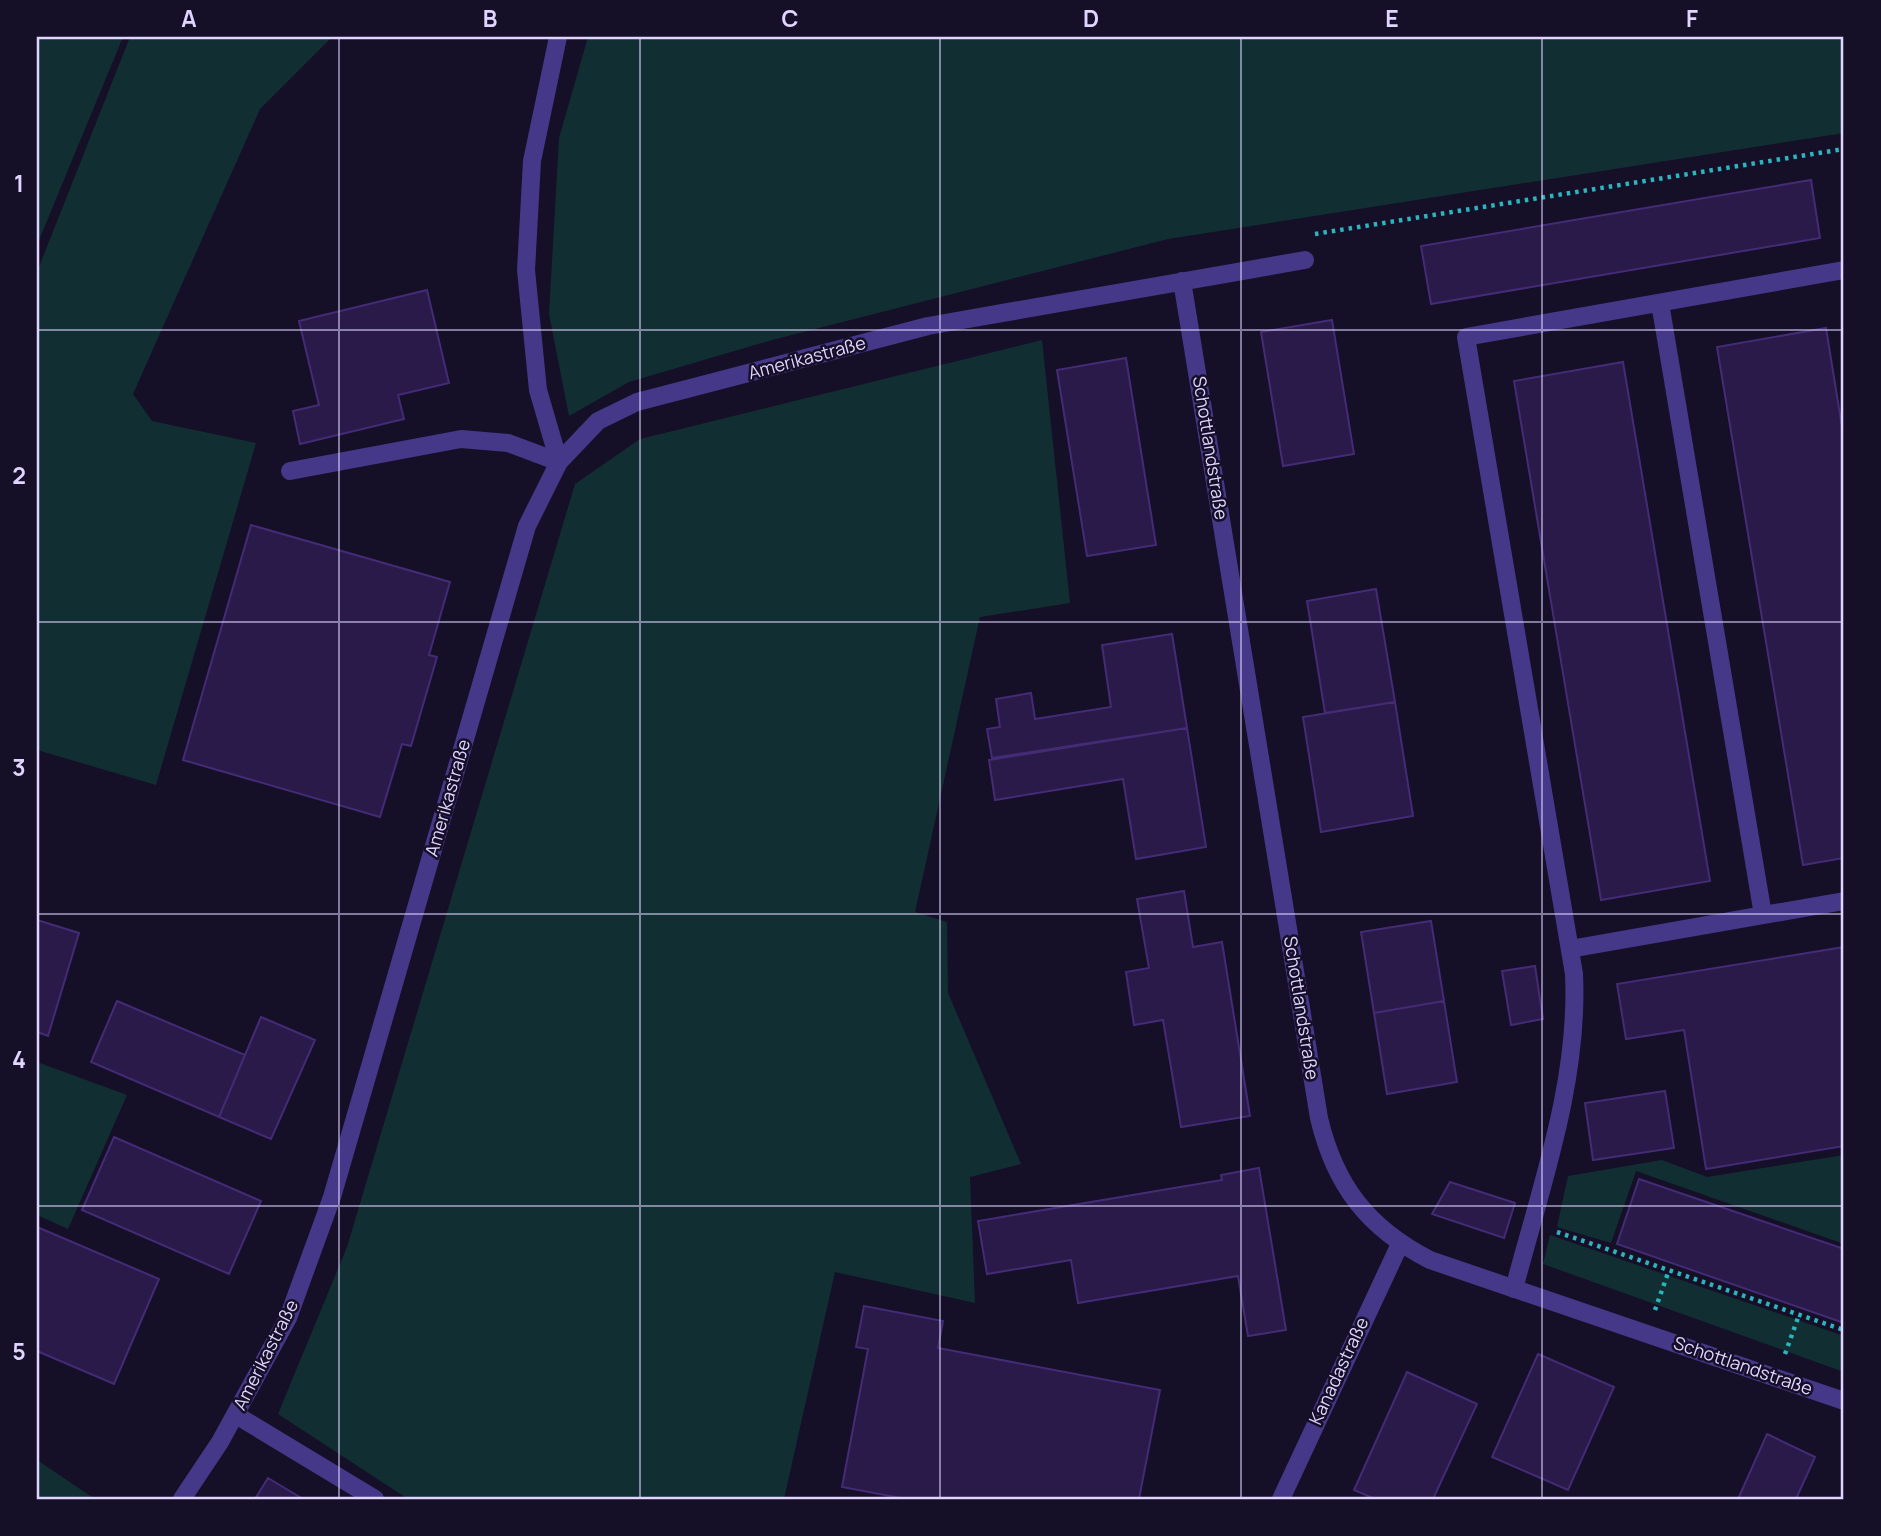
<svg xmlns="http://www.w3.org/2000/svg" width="1881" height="1536" viewBox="0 0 1881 1536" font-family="Manrope,sans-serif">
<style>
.green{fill:#112f32}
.building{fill:#291a49;stroke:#432b76;stroke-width:2}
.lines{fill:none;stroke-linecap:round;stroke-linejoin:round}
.path{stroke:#2bb5bd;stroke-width:4.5;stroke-dasharray:3.5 5;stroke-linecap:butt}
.lane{stroke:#453888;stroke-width:18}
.street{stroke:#453888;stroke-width:18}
.grid{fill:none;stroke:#dfd5ff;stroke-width:2;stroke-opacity:0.55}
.labels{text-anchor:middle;stroke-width:5;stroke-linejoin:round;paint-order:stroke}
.street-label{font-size:18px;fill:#dfd5ff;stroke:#160f28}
.neatline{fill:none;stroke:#dfd5ff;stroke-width:2.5}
.grid-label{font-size:23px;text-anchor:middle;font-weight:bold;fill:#dfd5ff}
</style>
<rect width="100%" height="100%" fill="#160f28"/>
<path class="green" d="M37,37H123L37,245Z
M130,37H332L260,109L133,394L152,421L256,443L156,785L37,750V272Z
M588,37H1844V133L1168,239L772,340L629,382L569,416L549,314L559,138Z
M1042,340L1070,603L980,617L915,912L947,922L948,993L1021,1164L970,1177L975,1303L835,1272L784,1499H408L278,1414L347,1247L575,484L640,439Z
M37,1062L127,1095L68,1229L37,1215Z
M1844,1155V1244L1636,1171L1611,1243L1557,1227L1568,1176L1662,1160L1707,1177Z
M1550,1235L1844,1336V1372L1543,1264Z
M37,1460L95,1499H37Z"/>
<path class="building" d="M1811,180L1820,238L1431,304L1421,246Z
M427,290L449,383L398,395L404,419L300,444L293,411L319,405L299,321Z
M1332,320L1354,454L1283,466L1261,332Z
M1826,328L1844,439V858L1803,865L1717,347Z
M1126,358L1156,545L1087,556L1057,370Z
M1623,362L1710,881L1601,900L1514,381Z
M251,525L450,582L429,655L437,657L411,746L402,744L380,817L183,760Z
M1376,589L1395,702L1325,713L1307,601Z
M1172,634L1187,728L992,758L987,729L1000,727L996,699L1031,693L1035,719L1111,707L1102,645Z
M1395,702L1413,816L1321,832L1303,717Z
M1187,728L1206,847L1136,859L1123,779L995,800L989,760Z
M1184,891L1193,947L1222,942L1250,1116L1181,1127L1163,1020L1134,1025L1126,972L1149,968L1137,899Z
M37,920L79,933L48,1036L37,1032Z
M1431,921L1444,1001L1374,1013L1361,932Z
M1844,947V1146L1706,1169L1684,1030L1626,1039L1617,984Z
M1535,966L1543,1019L1511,1025L1502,971Z
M117,1001L245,1055L219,1117L91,1062Z
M1444,1001L1457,1082L1387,1094L1374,1013Z
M261,1017L315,1040L271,1139L219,1117Z
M1665,1091L1674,1148L1593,1160L1585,1103Z
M114,1137L261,1201L229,1274L82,1210Z
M1259,1168L1286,1330L1248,1336L1238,1276L1078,1303L1071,1260L987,1274L978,1221L1222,1180L1221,1175Z
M1639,1179L1844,1249V1323L1617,1244Z
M1450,1182L1515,1203L1504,1238L1432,1214Z
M37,1227L159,1279L114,1384L37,1351Z
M864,1306L943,1321L938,1348L1160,1390L1139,1499H906L842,1487L868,1349L856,1347Z
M1538,1354L1614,1387L1568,1490L1492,1457Z
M1407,1372L1477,1404L1433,1499H1375L1354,1490Z
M1767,1434L1815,1457L1796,1499H1738Z
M268,1478L303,1499H255Z"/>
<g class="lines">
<path class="path" d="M1315,234L1844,149
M1557,1232L1844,1330
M1655,1310L1669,1270
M1785,1354L1799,1315"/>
<path class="lane" d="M1660,303L1763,915
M290,471L461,439L508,443L559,462
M1570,949L1844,901
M1514,1289C1541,1186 1579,1082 1574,974L1466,337L1844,270
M236,1415L375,1499"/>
<path class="street" d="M558,37L532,161L526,270L538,390L559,462
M1182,281L1319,1118C1335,1186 1368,1228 1430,1260L1844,1401
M182,1499L220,1442L288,1318L332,1197L527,526L559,462L598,421L637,402L928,326L1305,260
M1281,1499L1400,1244"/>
</g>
<path class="grid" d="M339,37V1499M640,37V1499M940,37V1499M1241,37V1499M1542,37V1499M37,330H1844M37,622H1844M37,914H1844M37,1206H1844"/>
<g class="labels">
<g class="street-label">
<text transform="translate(807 358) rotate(-15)" y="6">Amerikastraße</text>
<text transform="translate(1210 448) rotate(81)" y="6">Schottlandstraße</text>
<text transform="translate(448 798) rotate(-74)" y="6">Amerikastraße</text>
<text transform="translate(1301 1008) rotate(81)" y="6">Schottlandstraße</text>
<text transform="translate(266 1355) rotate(-63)" y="6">Amerikastraße</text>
<text transform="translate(1743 1366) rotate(19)" y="6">Schottlandstraße</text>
<text transform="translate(1339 1371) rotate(-65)" y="6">Kanadastraße</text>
</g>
</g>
<rect width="1881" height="1536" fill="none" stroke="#160f28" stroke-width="77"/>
<rect x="38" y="38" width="1804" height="1460" class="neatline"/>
<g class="grid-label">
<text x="189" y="27">A</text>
<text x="490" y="27">B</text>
<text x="790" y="27">C</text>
<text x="1091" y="27">D</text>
<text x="1392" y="27">E</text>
<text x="1692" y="27">F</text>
<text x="19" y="192">1</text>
<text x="19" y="484">2</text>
<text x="19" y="776">3</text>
<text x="19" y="1068">4</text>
<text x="19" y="1360">5</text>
</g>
</svg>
